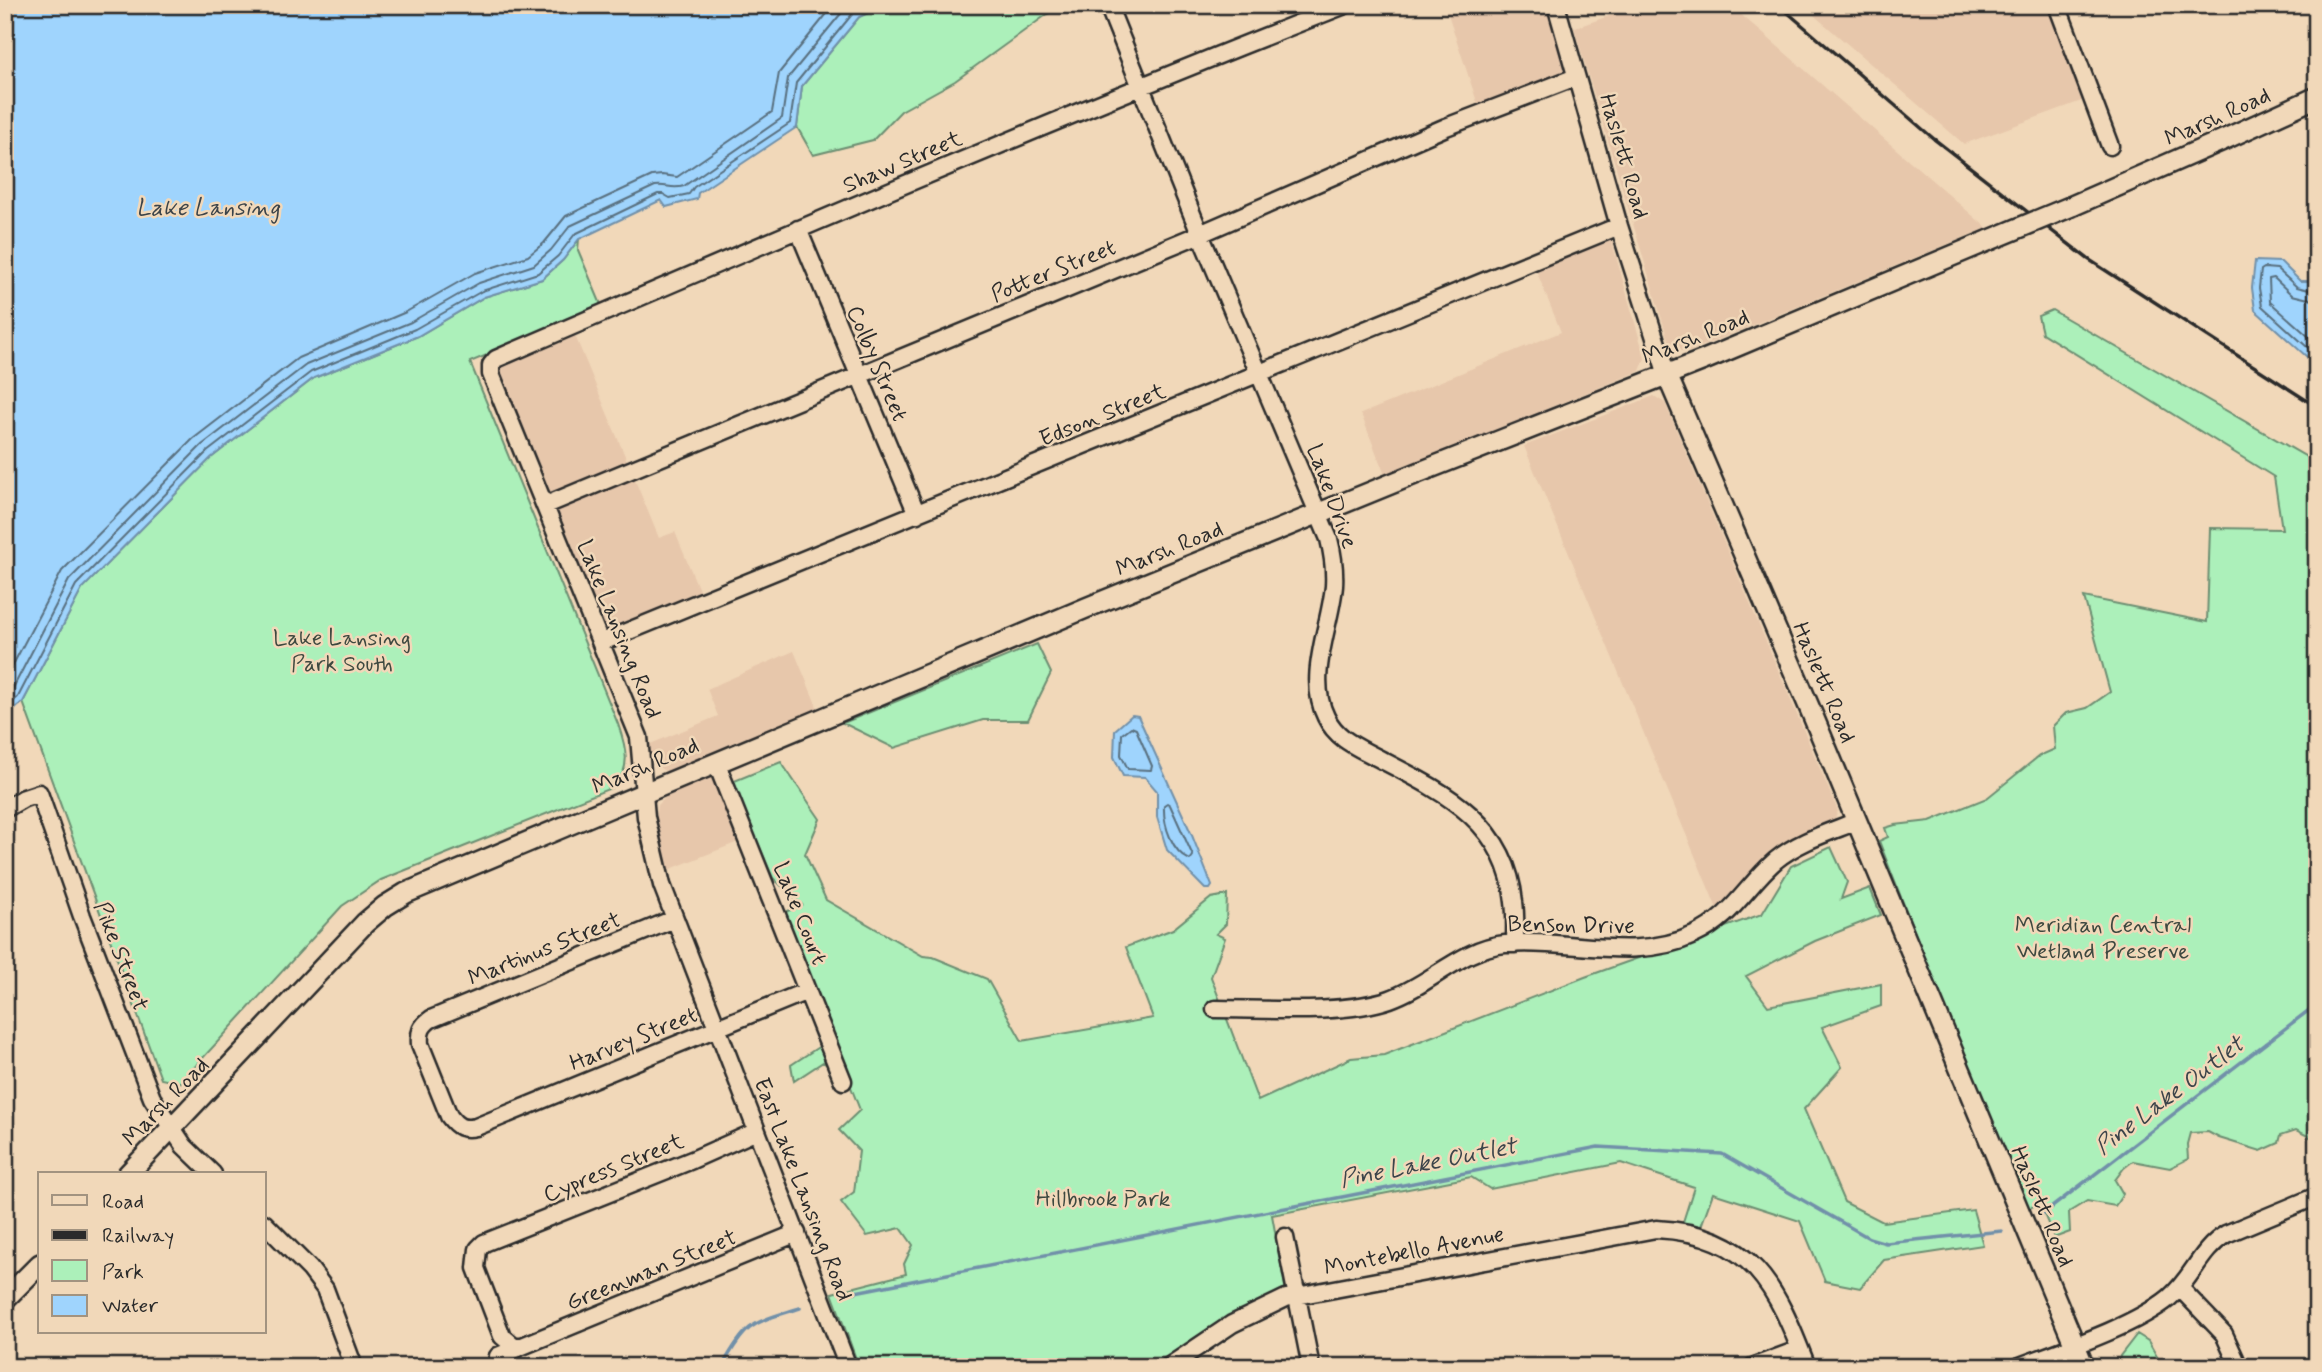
<svg xmlns="http://www.w3.org/2000/svg" width="2322" height="1372" viewBox="0 0 2322 1372" font-family="Mynerve,sans-serif">
<style>
.built{fill:#e7c7ab}
.green{fill:#acf0ba;stroke:#6c8e72;stroke-width:2}
.water{fill:#9fd4fd;stroke:#7190a9;stroke-width:2}
.lines{fill:none;stroke-linecap:round;stroke-linejoin:round}
.shore{stroke:#596f7f;stroke-width:2}
.stream{stroke:#7190a9;stroke-width:3.5}
.minor-casing{stroke:#2b2b2b;stroke-width:21}
.major-casing{stroke:#2b2b2b;stroke-width:24}
.minor{stroke:#f1d8b9;stroke-width:16}
.major{stroke:#f1d8b9;stroke-width:19}
.rail{stroke:#2b2b2b;stroke-width:3.5}
.major-bridge-casing{stroke:#2b2b2b;stroke-width:24;stroke-linecap:butt}
.major-bridge{stroke:#f1d8b9;stroke-width:19}
.labels{text-anchor:middle;stroke-width:5;stroke-linejoin:round;paint-order:stroke}
.street-label{font-size:23px;fill:#2b2b2b;stroke:#f1d8b9}
.park-label{font-size:23px;fill:#3e4940;stroke:#f1d8b9}
.water-label{font-size:24px;font-style:italic;fill:#3c444a;stroke:#f1d8b9}
</style>
<rect width="100%" height="100%" fill="#f1d8b9"/>
<filter id="ink" filterUnits="userSpaceOnUse"><feTurbulence type="fractalNoise" baseFrequency=".0143" numOctaves="2"/><feDisplacementMap in="SourceGraphic" scale="14" xChannelSelector="R" yChannelSelector="G"/><feConvolveMatrix kernelMatrix="1 2 1 2 8 2 1 2 1" color-interpolation-filters="sRGB"/></filter>
<g filter="url(#ink)">
<path class="built" d="M1445,5H1548L1567,72L1479,108Z
M1641,5H1730L1987,228L1688,352L1676,350L1669,343L1574,28Z
M1802,5H2052L2087,99L1964,144Z
M1610,235L1645,358L1640,371L1385,475L1361,414L1561,332L1534,265Z
M569,321L659,538L675,532L701,595L605,635L488,355Z
M1654,396L1665,403L1838,811L1834,821L1718,911L1524,446Z
M794,651L818,709L670,772L663,770L655,764L648,745L718,716L707,689Z
M726,769L753,836L668,870L656,820L658,805L670,793Z"/>
<path class="green" d="M885,5H1060L955,81L901,111L873,140L813,155L797,127L802,86L859,17Z
M579,239L578,250L602,307L470,362L618,724C626,747 633,770 611,788L381,880L342,906L180,1083L161,1079L23,702L82,589L211,458L314,378L418,336L484,297L542,279L563,260Z
M2052,310L2317,463V1135L2312,1138L2296,1130L2281,1135L2279,1143L2261,1151L2219,1138L2208,1132L2190,1133L2187,1144L2188,1159L2170,1168L2133,1161L2124,1168L2115,1180L2123,1194L2115,1206L2087,1201L2069,1212L2070,1232L2054,1238L2039,1202L2029,1209L1942,1002L1879,841L1888,837L1885,828L1895,825L1930,821L1987,798L2039,756L2055,749L2053,726L2066,713L2087,708L2110,692L2084,597L2207,622L2210,528L2282,529L2274,477L2042,333L2038,316Z
M1037,644L1051,673L1028,720H983L894,748L843,723Z
M781,762L820,819L805,854L826,900L923,956L933,957L987,979L1022,1041L1153,1018L1126,947L1173,929L1211,898L1227,895L1226,924L1216,934L1225,938L1211,977L1258,1101L1351,1058L1384,1055L1585,977L1762,914L1791,866L1831,847L1847,882L1841,899L1870,888L1881,915L1815,941L1746,976L1768,1006L1881,984V1006L1822,1027L1842,1067L1804,1109L1844,1202L1883,1222L1973,1210L1983,1245L1884,1260L1860,1288L1825,1281L1800,1221L1713,1193L1700,1229L1682,1225L1694,1187L1621,1163L1490,1189L1471,1177L1272,1215L1286,1292L1238,1312L1155,1367H859L832,1293L906,1274L904,1264L913,1245L901,1228L867,1236L841,1202L854,1192L859,1151L839,1130L860,1110L849,1082L823,1062L794,1081L791,1065L820,1046L823,1015L783,913L802,905L773,878L732,782Z
M2137,1334L2148,1341L2163,1367H2118L2120,1356Z"/>
<path class="water" d="M5,5H885L859,17L802,86L797,127L698,193L697,199L666,207L661,200L590,234L579,239L563,260L542,279L484,297L418,336L314,378L211,458L82,589L23,702L5,718Z
M2255,261L2281,262L2300,281H2310L2317,287V366L2255,310L2252,288Z
M1132,715L1138,716L1191,833L1212,886L1210,889H1205L1167,850L1157,817V791L1145,777L1123,776L1114,757L1115,730Z"/>
<g class="lines">
<path class="shore" d="M2317,292L2297,287L2277,269L2264,268L2261,270L2259,288L2262,306L2317,356
M2317,301L2292,295L2274,278L2269,279L2270,302L2317,344
M5,680L62,571L193,439L298,358L406,312L475,273L528,256L544,243L566,216L652,176L662,175L677,177L772,112L779,73L834,5
M5,697L11,692L69,580L202,445L306,365L411,322L479,283L534,265L551,250L570,226L655,186C667,184 671,190 684,186L782,118L788,78L848,5
M5,709L18,697L76,585L207,452L311,372L415,329L482,291L538,273L558,256L575,234L658,194H663L670,198L689,194L694,187L790,123L796,83L854,12L868,5
M1131,727L1136,729L1152,766L1151,770L1128,769L1121,755L1122,734Z
M1167,803L1170,805L1193,856L1190,860C1172,852 1163,825 1164,805Z"/>
<path class="stream" d="M2043,1214L2317,1004
M845,1294L1598,1147L1722,1154L1869,1238L1886,1243L2002,1231
M722,1367C747,1321 753,1323 800,1308"/>
<defs>
<path id="minor" d="M1108,5L1200,234L1329,539C1333,555 1335,570 1334,586C1330,628 1306,677 1326,717C1336,738 1355,746 1374,756C1439,790 1506,819 1514,902C1516,916 1515,930 1515,944
M1556,5L1619,226L1667,375
M2057,5L2110,146
M798,229L917,514
M546,505L1200,234L1446,127L1576,77
M602,642L1619,226
M716,762L843,1081
M5,809L24,798L39,793L82,916L152,1098L184,1146L213,1174
M674,919L431,1019C421,1026 419,1032 420,1044L449,1116C457,1127 463,1130 476,1127L807,991
M1215,1009C1265,1009 1344,1015 1390,999C1430,985 1462,948 1505,944C1568,938 1634,963 1694,935C1732,918 1746,886 1776,860C1799,841 1830,832 1857,821
M264,1223L310,1269L325,1289L354,1367
M1285,1237L1311,1367
M2180,1288L2224,1334L2239,1367
M522,1346H514L502,1336L476,1268L478,1249L484,1243L692,1160L757,1131
M498,1356L797,1233
M848,1367L662,885L646,817L639,737L491,374V365L496,359C777,238 1059,117 1345,5
M1168,1367L1232,1324L1286,1298L1656,1229C1753,1234 1776,1286 1807,1367
M1752,1367L1800,1349
M2017,1367C2062,1350 2133,1327 2169,1298C2193,1278 2199,1251 2226,1234L2317,1196"/>
<path id="major" d="M2072,206L2223,140L2317,97
M1667,375L1813,716L2084,1367
M128,1174L365,923L385,906L406,893L1086,608L1420,472L1704,360L1990,240
M5,1299L40,1264"/>
</defs>
<use href="#minor" class="minor-casing"/>
<use href="#major" class="major-casing"/>
<use href="#minor" class="minor"/>
<use href="#major" class="major"/>
<path class="rail" d="M1779,5L1934,139L2088,259L2317,407"/>
<defs>
<path id="major-bridge" d="M1990,240L2072,206"/>
</defs>
<use href="#major-bridge" class="major-bridge-casing"/>
<use href="#major-bridge" class="major-bridge"/>
</g>
</g>
<g class="labels">
<g class="street-label">
<text transform="translate(2217 116) rotate(-24)" y="8">Marsh Road</text>
<text transform="translate(1625 156) rotate(74)" y="8">Haslett Road</text>
<text transform="translate(902 161) rotate(-23)" y="8">Shaw Street</text>
<text transform="translate(1053 270) rotate(-22)" y="8">Potter Street</text>
<text transform="translate(1695 336) rotate(-22)" y="8">Marsh Road</text>
<text transform="translate(878 363) rotate(67)" y="8">Colby Street</text>
<text transform="translate(1102 414) rotate(-22)" y="8">Edson Street</text>
<text transform="translate(1333 496) rotate(70)" y="8">Lake Drive</text>
<text transform="translate(1169 548) rotate(-22)" y="8">Marsh Road</text>
<text transform="translate(620 629) rotate(68)" y="8">Lake Lansing Road</text>
<text transform="translate(1825 682) rotate(67)" y="8">Haslett Road</text>
<text transform="translate(645 765) rotate(-23)" y="8">Marsh Road</text>
<text transform="translate(801 913) rotate(68)" y="8">Lake Court</text>
<text transform="translate(1571 924) rotate(1)" y="8">Benson Drive</text>
<text transform="translate(544 948) rotate(-22)" y="8">Martinus Street</text>
<text transform="translate(122 956) rotate(69)" y="8">Pike Street</text>
<text transform="translate(633 1038) rotate(-22)" y="8">Harvey Street</text>
<text transform="translate(165 1101) rotate(-46)" y="8">Marsh Road</text>
<text transform="translate(613 1167) rotate(-22)" y="8">Cypress Street</text>
<text transform="translate(804 1189) rotate(69)" y="8">East Lake Lansing Road</text>
<text transform="translate(2043 1206) rotate(67)" y="8">Haslett Road</text>
<text transform="translate(1414 1250) rotate(-11)" y="8">Montebello Avenue</text>
<text transform="translate(651 1269) rotate(-22)" y="8">Greenman Street</text>
</g>
<g class="park-label">
<text x="342" y="645">Lake Lansing<tspan x="342" dy="26">Park South</tspan></text>
<text x="2103" y="932">Meridian Central<tspan x="2103" dy="26">Wetland Preserve</tspan></text>
<text x="1103" y="1206">Hillbrook Park</text>
</g>
<g class="water-label">
<text x="208" y="215">Lake Lansing</text>
<text transform="translate(2169 1095) rotate(-37)" y="8">Pine Lake Outlet</text>
<text transform="translate(1428 1162) rotate(-11)" y="8">Pine Lake Outlet</text>
</g>
</g>
<rect width="2322" height="1372" fill="none" stroke="#f1d8b9" stroke-width="28"/>
<rect x="14" y="14" width="2294" height="1344" fill="none" stroke="#2b2b2b" stroke-width="2.5" filter="url(#ink)"/>
<rect x="38" y="1172" width="228" height="161" fill="#f1d8b9" stroke="#a29380" stroke-width="2"/>
<rect x="52" y="1195" width="35" height="10" fill="#f1d8b9" stroke="#a29380" stroke-width="2"/>
<text x="102" y="1208" font-size="21" fill="#2b2b2b">Road</text>
<rect x="52" y="1230" width="35" height="10" fill="#2b2b2b" stroke="#a29380" stroke-width="2"/>
<text x="102" y="1242" font-size="21" fill="#2b2b2b">Railway</text>
<rect x="52" y="1260" width="35" height="21" fill="#acf0ba" stroke="#a29380" stroke-width="2"/>
<text x="102" y="1278" font-size="21" fill="#2b2b2b">Park</text>
<rect x="52" y="1295" width="35" height="21" fill="#9fd4fd" stroke="#a29380" stroke-width="2"/>
<text x="102" y="1312" font-size="21" fill="#2b2b2b">Water</text>
</svg>
